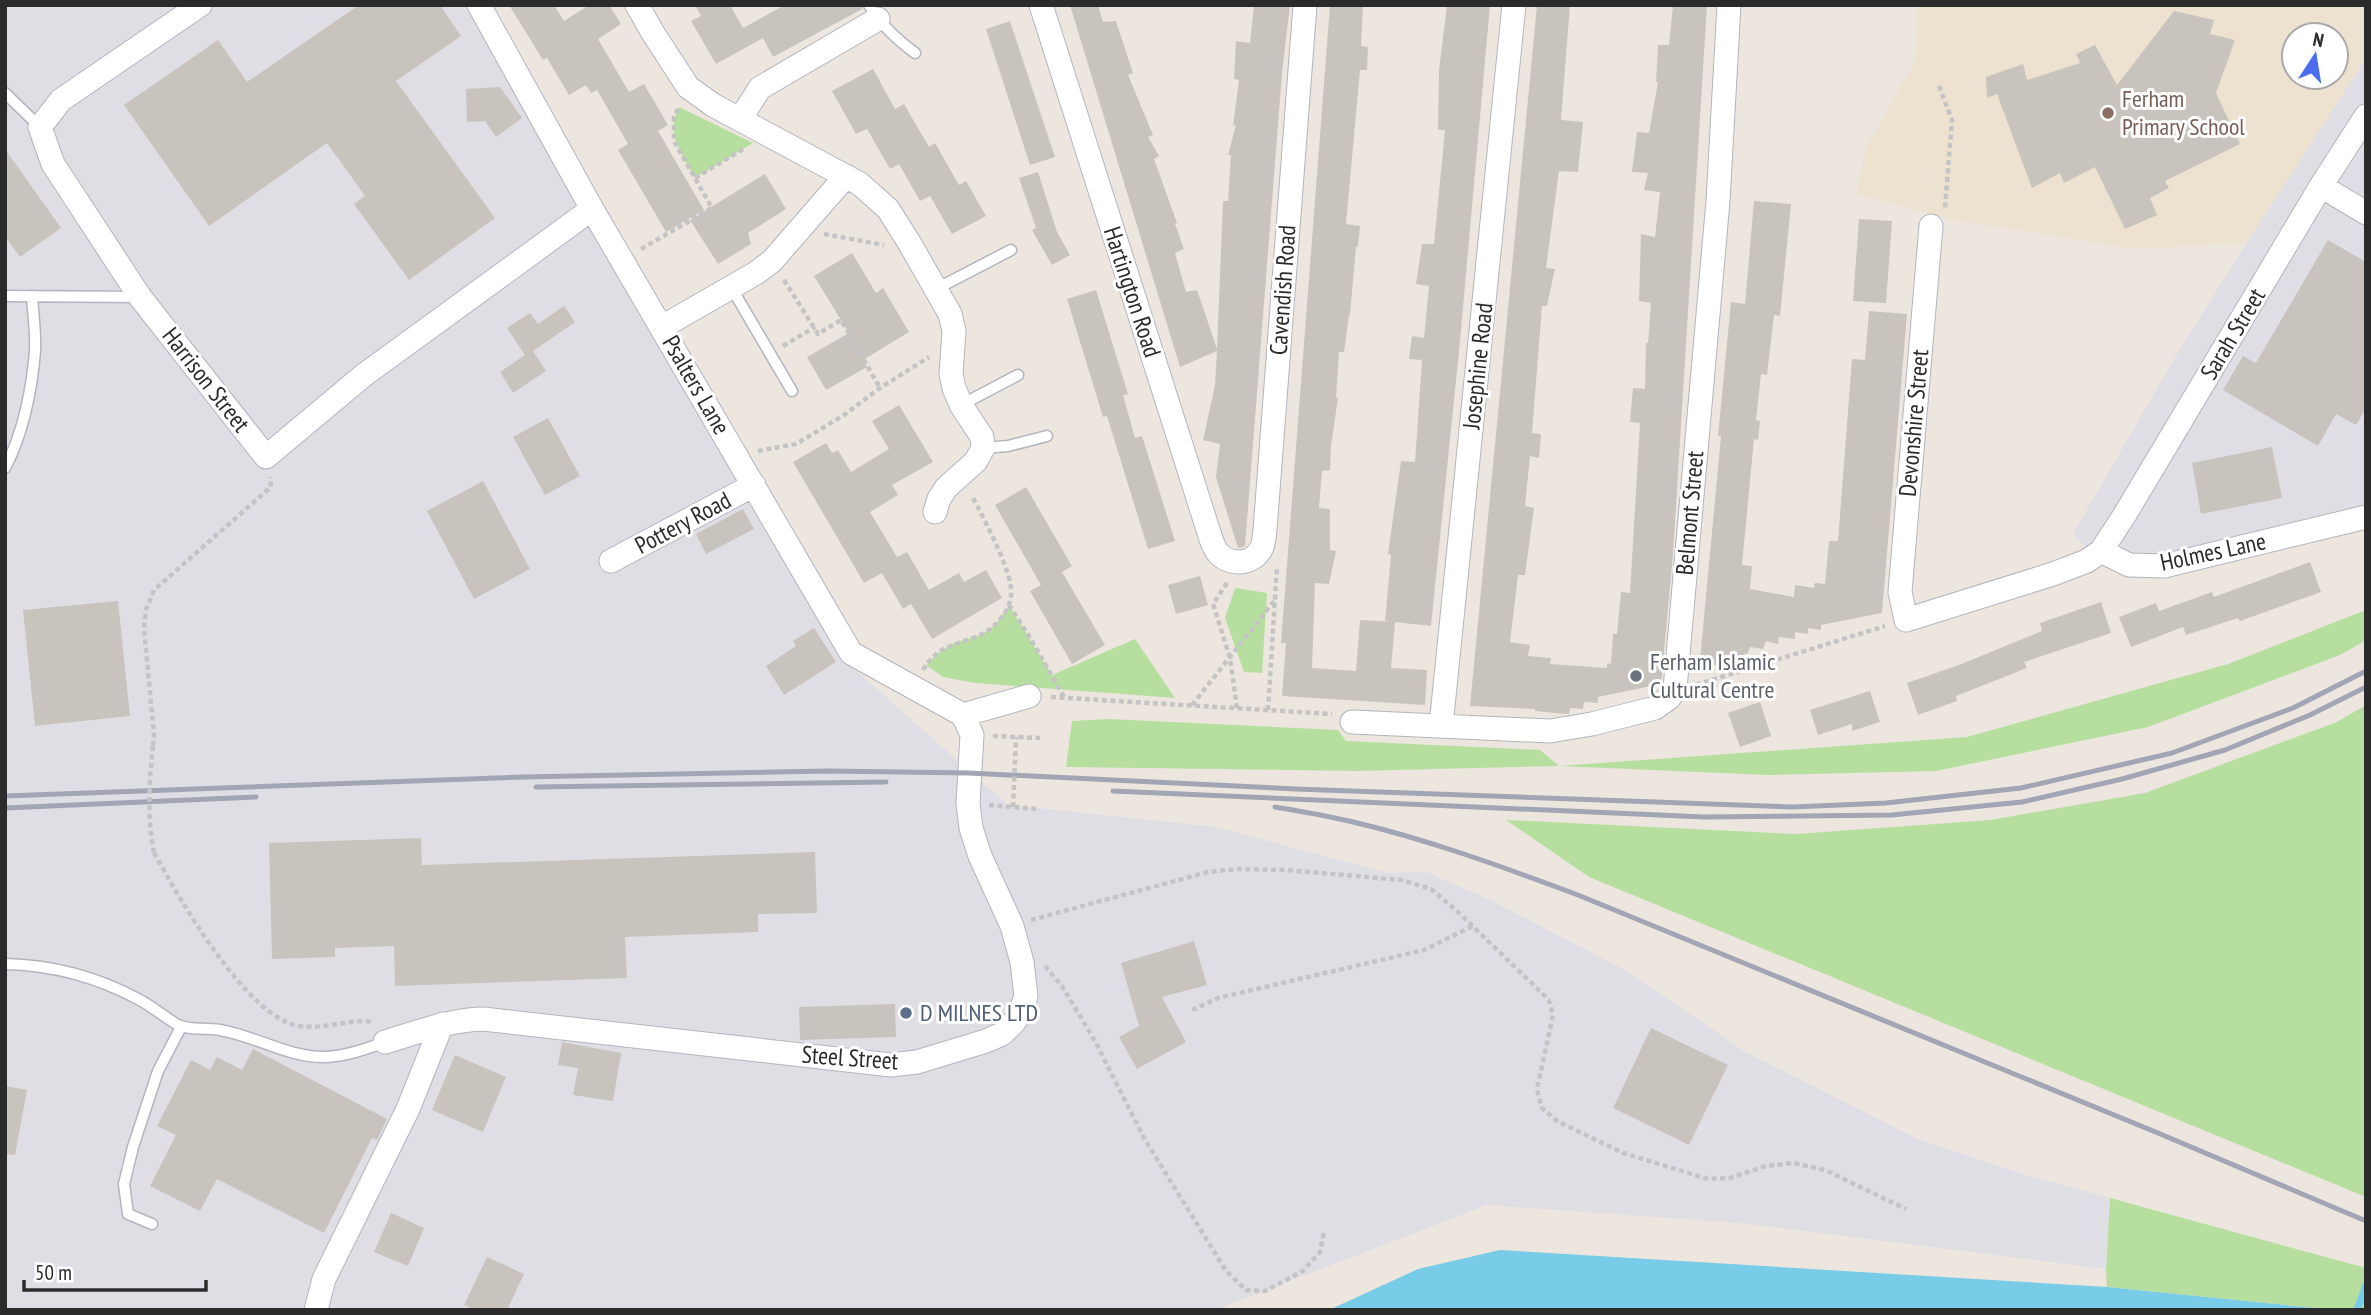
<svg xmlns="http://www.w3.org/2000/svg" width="2371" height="1315" viewBox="0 0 2371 1315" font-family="'PT Sans Narrow',sans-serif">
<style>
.industrial{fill:#e0dee5}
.education{fill:#ece2cf;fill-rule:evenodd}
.green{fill:#b6df9f}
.water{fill:#79cce7}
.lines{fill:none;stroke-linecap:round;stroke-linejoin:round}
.stream{stroke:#79cce7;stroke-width:7}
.building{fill:#c8c4bd}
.service-casing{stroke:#b2b5be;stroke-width:13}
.minor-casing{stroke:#b2b5be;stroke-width:25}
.path{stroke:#c4c4c4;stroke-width:4.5;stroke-dasharray:5 3.5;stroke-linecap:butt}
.service{stroke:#fff;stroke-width:10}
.minor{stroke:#fff;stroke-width:23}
.rail{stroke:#a1a5b4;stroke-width:5}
.path-bridge{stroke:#c4c4c4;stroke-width:4.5;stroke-dasharray:5 3.5;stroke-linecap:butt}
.education-dot{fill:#8d6e63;stroke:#fff;stroke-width:2.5}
.worship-dot{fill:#6b7280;stroke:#fff;stroke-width:2.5}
.service-dot{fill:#5c6f8a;stroke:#fff;stroke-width:2.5}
.labels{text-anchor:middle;stroke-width:6;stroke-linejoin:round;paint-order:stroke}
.education-label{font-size:24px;fill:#785e54;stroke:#fff;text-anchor:start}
.street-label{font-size:24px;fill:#2b2b2b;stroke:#fff}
.worship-label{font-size:24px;fill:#5b616d;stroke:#fff;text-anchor:start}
.service-label{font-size:24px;fill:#4e5e75;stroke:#fff;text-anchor:start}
</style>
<rect width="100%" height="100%" fill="#ece6df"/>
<path class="industrial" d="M5,5H467L852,667L1008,805L1216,827L1388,873L1427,872L1490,900L1627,971L1747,1053L1918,1139L2023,1174L2110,1198L2105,1269L1750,1224L1487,1205L1215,1310H5Z
M2366,58V528L2158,577L2105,568L2073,534L2171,364L2247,242Z"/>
<path class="education" d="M1917,5H2366V58L2247,242L2136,249L1954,220L1857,194L1865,150L1916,59ZM2294,35H2336V77H2294Z"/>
<path class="green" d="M679,107L753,143L695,178C682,154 665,135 679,107Z
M1235,588L1267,593L1262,673L1244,672L1225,618Z
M1009,605L1052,675L1135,639L1175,698L975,683L943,677L926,665L938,653L954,643L983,634L996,624Z
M2366,610V640L2340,655L2148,727L1936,771L1768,775L1559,766L1358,771L1066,767L1072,721L1108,719L1338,730L1346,741L1540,750L1559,766L1967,737L2228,664Z
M2366,705V1197L1589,877L1506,820L1796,834L1990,820L2145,793L2337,722Z
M2110,1198L2366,1268V1310H2334L2107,1287L2106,1269Z"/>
<path class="water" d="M1500,1250L2107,1287L2334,1310H1329L1418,1269Z"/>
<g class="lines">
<path class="stream" d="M2357,1310L2366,1285"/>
</g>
<path class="building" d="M359,5H440L461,36L396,81L495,218L409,280L354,204L365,196L327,143L209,226L124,105L218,40L247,82Z
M509,5H554L564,21L589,5H609L621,24L598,39L629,92L644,84L668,125L658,131L704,210L666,232L618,150L628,144L597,90L591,93L586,85L569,95L547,58L543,60Z
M695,5H730L743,28L785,5H861L862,9L773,57L763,38L716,64L691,21L701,16Z
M1070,5H1098L1103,22L1116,21L1133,73L1128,75L1153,135L1148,137L1159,156L1154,159L1177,223L1175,224L1184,249L1175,253L1186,292L1197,290L1217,349L1223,201H1228L1231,155H1228L1236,125L1233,126L1239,80L1234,79L1236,41L1250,43L1254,5H1290L1282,73L1245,546L1243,547L1238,548L1216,477L1220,444L1203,440L1215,385L1217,351L1180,367Z
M1330,5H1363L1361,46L1368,47L1367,70H1360L1346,224L1360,226L1358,247H1356L1350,315H1349L1344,352H1339L1336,398H1338L1331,446L1330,470L1322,471L1319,508L1330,509V550L1336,551L1329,584L1315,583L1312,668L1356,671L1360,620L1395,622L1391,668L1427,670L1425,705L1282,696L1286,643H1281Z
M1447,5H1490L1460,341L1431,626L1385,621L1391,555L1388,554L1401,461L1415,462L1422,360L1409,359L1412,336L1424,338L1429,286L1416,284L1422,244H1434L1445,130H1438L1439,70Z
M1537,5H1570L1561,120L1583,122L1578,172L1559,171L1546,268L1555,269L1547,306H1542L1532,433L1541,434L1539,458L1530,456L1525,506L1534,508L1525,575H1518L1510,642L1530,645L1528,656L1551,658L1550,664L1607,668V663L1611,664L1613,634H1617L1621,592L1630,593L1640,423L1630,422L1633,388L1645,389L1646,343H1648L1651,303L1639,301L1641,234L1655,237L1660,192L1644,190L1648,173L1632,172L1637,132L1649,133L1658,82H1656L1658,45H1669L1673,5H1707L1673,554L1661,684L1598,697V703L1584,702L1583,709L1570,708L1569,714H1566L1535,711V709L1470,706Z
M2174,11L2214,20L2210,34L2235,40L2216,93L2240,144L2165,181L2169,188L2150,198L2157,215L2125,229L2095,167L2064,183L2060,173L2032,188L1997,94L1987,98L1986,77L2023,64L2027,80L2080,63L2076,54L2095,45L2117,85Z
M1010,21L1055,157L1030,165L986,29Z
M873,69L895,109L904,104L929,147L935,143L959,185L966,181L986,216L952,234L930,196L920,201L899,164L890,169L867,129L856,134L832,91Z
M500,87L522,118L496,137L485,121L467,122L466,89Z
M5,149L61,228L20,257L5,236Z
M1038,172L1057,232L1070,255L1052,265L1032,230L1036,228L1019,178Z
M765,174L786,209L748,233L751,244L718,264L690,220Z
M1754,201L1791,204L1780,316L1774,315L1767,375L1761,374L1756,420L1760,421L1758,440L1754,439L1742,565L1752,566L1750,589L1794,597L1795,585L1814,588L1815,583L1825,584L1829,541H1838L1852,359L1865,360L1869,311L1907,314L1882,613L1821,625V630L1808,628V634L1795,632V639L1779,637L1778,644L1766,641L1763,649L1750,647L1748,653L1699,671L1721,436H1718L1731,302L1745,304Z
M1859,219L1892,221L1886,303L1853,301Z
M2328,240L2366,262V408L2356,425L2336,414L2318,446L2223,390L2243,356L2256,363Z
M852,253L876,293L883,288L909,332L863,360L867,367L826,390L807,357L849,333L814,276Z
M1096,290L1128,394L1123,395L1135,438L1142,436L1175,541L1148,549L1107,416L1103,417L1067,299Z
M564,306L575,322L533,351L546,371L513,393L500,372L525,355L507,328L530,313L538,324Z
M899,405L933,462L892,485L898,495L870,512L897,557L907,552L929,590L959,573L964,582L986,570L1002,598L932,639L911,604L903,609L882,573L864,583L793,462L826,443L832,453L838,450L851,472L889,449L872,421Z
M548,418L580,476L545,495L513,437Z
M2272,447L2282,498L2201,514L2192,463Z
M483,481L530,569L474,599L427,511Z
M1026,487L1072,566L1062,572L1105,645L1072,664L1030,591L1041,585L995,505Z
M743,509L754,529L706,554L696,534Z
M2310,562L2321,592L2240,621L2238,618L2186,635L2183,627L2131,647L2119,617L2156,603L2159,611L2212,592L2214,597Z
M1200,576L1208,605L1176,614L1168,585Z
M118,601L130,716L35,726L23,610Z
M2101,602L2111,633L2024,662L2027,668L1956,696L1957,701L1918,715L1907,683L1959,665L2042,631L2040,623Z
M814,628L836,662L784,695L766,666L796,646L793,641Z
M1870,691L1880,722L1852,731V724L1818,735L1810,710Z
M1760,702L1771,736L1740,747L1728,713Z
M421,838L422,865L815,852L817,913L758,914V932L625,937L627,978L395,986L394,946L335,948V957L272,959L269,843Z
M1194,941L1207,985L1162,997L1186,1042L1137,1069L1119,1037L1139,1026L1121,963Z
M895,1004L896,1037L800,1040L799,1007Z
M1651,1028L1728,1065L1689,1145L1613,1108Z
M562,1042L621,1053L613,1101L573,1095L578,1068L558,1065Z
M253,1049L387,1119L377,1140L372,1138L324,1233L217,1179L200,1211L150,1186L176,1135L157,1126L191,1060L210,1070L217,1057L242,1070Z
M455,1055L506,1077L483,1132L432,1110Z
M5,1086L27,1090L15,1155L5,1154Z
M391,1213L424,1228L408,1266L374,1252Z
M487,1257L524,1274L507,1310H475L464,1305Z"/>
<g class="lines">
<defs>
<path id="service" d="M869,5C881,25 896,39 915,53
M5,93L40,127
M731,287L792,391
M936,289L1011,250
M5,296L139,297
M961,405L1018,375
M983,448L1008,446L1047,436
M5,468C23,434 32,389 35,351C36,333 33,314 32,296
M5,964C52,965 97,977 138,999C152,1006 164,1017 178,1025C190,1031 207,1027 220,1030C255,1036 288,1057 323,1057C344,1057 366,1049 385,1042
M152,1224L128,1214L124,1184L133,1147L158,1071L181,1027"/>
<path id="minor" d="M200,5L61,100L40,127L53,164L140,297L266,457L364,375L592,209
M479,5L592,209L851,653L963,715
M637,5L653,33L688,87L713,105L860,184L888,209L910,244L950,314L954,331L951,374L954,388L961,405L982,437L983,448L976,461L946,488L939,499L935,512
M1041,5L1211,539C1213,544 1215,550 1219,554C1231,566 1254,565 1262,547C1264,543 1264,535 1265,530L1305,5
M740,119L760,88L878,19
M2321,186L2366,213
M1931,226L1900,592L1906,620L2053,574L2087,561L2101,551L2129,565L2164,566L2366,517
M662,327L756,273L772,261L846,176
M2101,551L2124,516L2321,186L2366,116
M611,561L754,485
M963,715L1029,696
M1352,722L1550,731L1592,724L1655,708L1669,698L1675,689L1718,201L1729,5
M1441,726L1514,5
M385,1042C418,1032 449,1020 483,1019L891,1065L917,1062L986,1041L1002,1034L1014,1022L1021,1011L1026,996L1022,962L1012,926L980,856L971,828L968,803L972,735L963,715
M316,1310L324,1279L408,1109L442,1024"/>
</defs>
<use href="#service" class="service-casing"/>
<use href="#minor" class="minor-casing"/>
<path class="path" d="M1939,86L1952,120L1945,208
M695,178L745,148
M824,234L884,245
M641,249L712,208L674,141V117L679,107
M784,280L818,334L841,320L880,388
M783,346L815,327
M758,451L796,444L844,415L880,388L929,357
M1227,583L1213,604L1230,658L1237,708
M1009,605L1029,636L1064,697
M923,670C938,644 959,645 982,634C995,628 1010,611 1011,596C1014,573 983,518 972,496
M1696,685L1885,626
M1051,697L1332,714
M1192,705L1275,600
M1268,710L1277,566
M993,736L1040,738
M153,746L154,735L144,628L146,610L154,590L271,487L270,477
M989,805L1038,809
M154,853C180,899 246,1017 299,1026C326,1030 349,1018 373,1022
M1031,920L1208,872L1238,869L1286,870L1402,880L1431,889L1458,912L1549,1000L1553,1015L1537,1089L1542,1108L1557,1121L1623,1153L1708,1179L1730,1178L1766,1166L1794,1163L1825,1170L1906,1209
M1045,966L1062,986L1095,1041L1144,1138L1226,1271L1246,1290L1265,1291L1303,1271L1320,1252L1324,1232
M1192,1010L1218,998L1424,950L1473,926"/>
<use href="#service" class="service"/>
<use href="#minor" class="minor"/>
<path class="rail" d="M536,787L886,782
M1113,791L1704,817L1892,815L2022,802L2122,779L2225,750L2310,715L2366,687
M5,796L523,777L829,771L969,773L1296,789L1793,807L1886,803L2021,788L2172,753L2293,708L2366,671
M1275,807C1299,811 1324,815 1349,821C1427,839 1503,867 1578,895L2158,1133L2366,1221
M5,808L256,797"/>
<path class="path-bridge" d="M153,746C149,781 147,818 154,853
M1013,807L1016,737"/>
</g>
<circle class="education-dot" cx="2108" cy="113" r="7"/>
<circle class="worship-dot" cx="1636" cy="676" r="7"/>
<circle class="service-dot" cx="906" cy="1013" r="7"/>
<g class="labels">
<g class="education-label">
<text x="2122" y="107">Ferham<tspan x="2122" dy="28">Primary School</tspan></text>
</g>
<g class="street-label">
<text transform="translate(1283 290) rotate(-86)" y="8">Cavendish Road</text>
<text transform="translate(1132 292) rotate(72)" y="8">Hartington Road</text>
<text transform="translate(2233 334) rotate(-59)" y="8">Sarah Street</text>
<text transform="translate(1478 366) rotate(-84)" y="8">Josephine Road</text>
<text transform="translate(206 380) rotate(52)" y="8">Harrison Street</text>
<text transform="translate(696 385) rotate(60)" y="8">Psalters Lane</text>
<text transform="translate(1914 423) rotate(-85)" y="8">Devonshire Street</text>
<text transform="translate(1690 513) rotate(-85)" y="8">Belmont Street</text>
<text transform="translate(683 523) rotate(-28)" y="8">Pottery Road</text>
<text transform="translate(2213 552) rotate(-12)" y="8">Holmes Lane</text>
<text transform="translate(850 1058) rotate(4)" y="8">Steel Street</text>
</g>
<g class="worship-label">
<text x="1650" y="670">Ferham Islamic<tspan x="1650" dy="28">Cultural Centre</tspan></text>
</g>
<g class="service-label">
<text x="920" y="1021">D MILNES LTD</text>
</g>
</g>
<rect width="2371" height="1315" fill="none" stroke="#2b2b2b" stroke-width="14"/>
<g transform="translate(2315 56) rotate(12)"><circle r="33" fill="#ffffff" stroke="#aaaaaa" stroke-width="2"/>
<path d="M0-5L12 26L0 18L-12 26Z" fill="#4a6dee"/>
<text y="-10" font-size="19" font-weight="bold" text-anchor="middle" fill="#2b2b2b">N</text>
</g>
<path d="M24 1280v10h182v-10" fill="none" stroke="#2b2b2b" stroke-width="3.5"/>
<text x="35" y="1280" font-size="21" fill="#2b2b2b" stroke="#ffffff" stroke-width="5" paint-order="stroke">50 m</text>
</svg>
